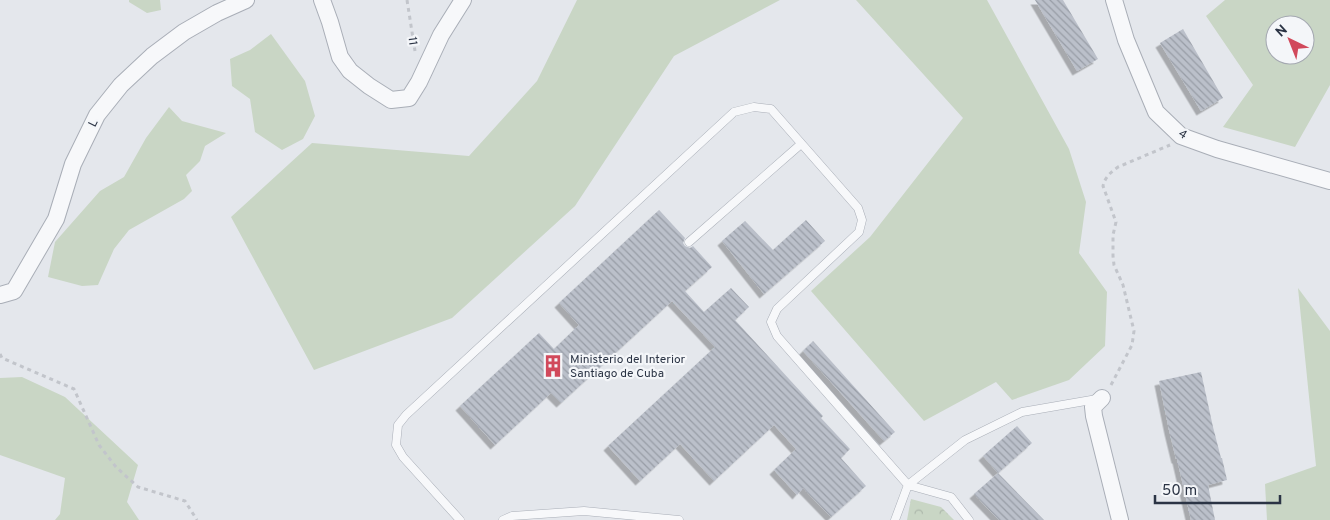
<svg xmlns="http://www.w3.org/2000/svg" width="1330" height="520" viewBox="0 0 1330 520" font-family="Overpass,sans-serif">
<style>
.grass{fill:#c9d6c5;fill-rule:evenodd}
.forest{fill:url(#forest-crowns)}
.building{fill:url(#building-back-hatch);filter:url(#shadow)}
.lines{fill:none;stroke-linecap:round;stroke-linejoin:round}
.service-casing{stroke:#a9aeb7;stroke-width:9}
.minor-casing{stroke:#a9aeb7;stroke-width:18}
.path{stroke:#c2c5cb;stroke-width:3;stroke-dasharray:4 4;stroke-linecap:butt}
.service{stroke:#f7f8fa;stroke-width:8}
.minor{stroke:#f7f8fa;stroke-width:16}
.labels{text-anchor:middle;stroke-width:4.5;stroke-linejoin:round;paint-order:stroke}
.street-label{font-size:12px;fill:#2b3445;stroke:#f4f6f9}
.poi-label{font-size:12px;fill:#2b3445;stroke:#f4f6f9;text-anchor:start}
</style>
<defs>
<pattern id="forest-crowns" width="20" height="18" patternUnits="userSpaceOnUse" patternTransform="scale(1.25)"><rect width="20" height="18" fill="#c9d6c5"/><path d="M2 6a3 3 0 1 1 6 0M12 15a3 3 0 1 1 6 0" fill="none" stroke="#adb8ab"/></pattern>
<pattern id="building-back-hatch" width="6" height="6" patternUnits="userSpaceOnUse" patternTransform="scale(1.25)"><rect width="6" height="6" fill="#bbc0ca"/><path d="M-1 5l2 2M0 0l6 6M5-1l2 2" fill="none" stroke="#989da6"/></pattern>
<filter id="shadow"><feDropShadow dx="-4.5" dy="4.5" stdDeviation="0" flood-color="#0004"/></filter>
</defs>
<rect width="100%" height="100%" fill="#e4e7ec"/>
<path class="grass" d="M129,0H160L161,10L147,13L129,2Z
M577,0H780L674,56L575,206L452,318L314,370L231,217L312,143L469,156L537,81Z
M856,0H987L1069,149L1086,202L1079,253L1107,292L1105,346L1069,380L1012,400L996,382L924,421L811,291L870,237L963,118Z
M1225,0H1330V85L1295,147L1223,127L1253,85L1206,16ZM1275,25H1305V55H1275Z
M271,34L305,81L315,116L303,139L282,150L255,132L250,99L232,86L230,59L250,50Z
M169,107L182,121L226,133L205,146L200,161L186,175L192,191L184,199L129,230L114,249L98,285L82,286L48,277L55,242L100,191L124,177L146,138Z
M1298,288L1330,331V520H1267L1265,484L1316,466Z
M22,377L65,397L138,465L127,502L139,520H55L60,514L65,478L0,455V378Z"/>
<path class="forest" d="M911,499L941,507L954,520H907Z"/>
<path class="building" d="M1035,0H1063L1098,59L1077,71Z
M1183,29L1223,98L1201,111L1160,43Z
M659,210L685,238L683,243L685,246L690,248L693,246L712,267L685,291L704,312L731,288L749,307L735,320L823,416L821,418L850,449L841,458L866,486L831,517L803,488L797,495L774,470L796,449L774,425L714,481L680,444L640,481L608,446L715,347L672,301L561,403L551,393L495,445L460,406L539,333L554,349L579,325L559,303Z
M806,220L825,241L764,294L722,241L745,221L773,250Z
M813,341L895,432L884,441L803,351Z
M1201,372L1213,427L1221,458H1222L1227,480L1208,485L1215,520H1191L1177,459H1176L1169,430L1159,381Z
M1017,426L1032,443L998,473L983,456Z
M998,473L1044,520H999L974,494Z"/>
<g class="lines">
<defs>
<path id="service" d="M689,242L801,144
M908,485L965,440L1022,412L1097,399
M908,485L951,497L969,520
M460,520L403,457L396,445L398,425L406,415L734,112L754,107L771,109L858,208L862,220L859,232L777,309L771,322L777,336L908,485L895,520
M503,520L512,516L584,511L679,520"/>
<path id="minor" d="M322,0L330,22L340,57L350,71L369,86L391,100L409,98L419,82L441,35L463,0
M1114,0L1126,40L1156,112L1181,136L1217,149L1330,181
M0,295L14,291L56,219L73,164L97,115L121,85L152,56L184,32L217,13L246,0
M1102,398L1093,407L1094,416L1120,520"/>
</defs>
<use href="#service" class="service-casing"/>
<use href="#minor" class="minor-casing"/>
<path class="path" d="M407,0L415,51
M0,354L2,358L74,389L99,445L116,467L138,487L185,501L197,520
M1111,385L1132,345L1134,331L1123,285L1114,265L1113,256V235L1116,222L1103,186C1105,177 1111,172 1118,167L1170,145"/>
<use href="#service" class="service"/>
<use href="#minor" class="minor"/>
</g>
<defs>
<symbol id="building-bare" viewBox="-9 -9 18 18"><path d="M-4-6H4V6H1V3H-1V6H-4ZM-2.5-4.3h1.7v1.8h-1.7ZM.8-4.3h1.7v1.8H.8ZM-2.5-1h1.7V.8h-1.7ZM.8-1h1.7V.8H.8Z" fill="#d1495b" stroke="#f4f6f9" stroke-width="2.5" paint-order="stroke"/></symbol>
</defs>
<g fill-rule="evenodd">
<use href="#building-bare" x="537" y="350" width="32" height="32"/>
</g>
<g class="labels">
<g class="street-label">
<text transform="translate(413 41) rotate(82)" y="4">11</text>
<text transform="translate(93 123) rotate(-64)" y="4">L</text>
<text transform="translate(1183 134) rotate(31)" y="4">4</text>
</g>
<g class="poi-label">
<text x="570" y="363">Ministerio del Interior<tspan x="570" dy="14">Santiago de Cuba</tspan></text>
</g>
</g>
<g transform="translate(1290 40) rotate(317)"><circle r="24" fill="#f4f6f9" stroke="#a4a8b1"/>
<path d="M0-4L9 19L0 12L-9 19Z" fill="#d1495b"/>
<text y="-8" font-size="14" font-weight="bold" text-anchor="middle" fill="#2b3445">N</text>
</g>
<path d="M1155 495v8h125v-8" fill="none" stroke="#2b3445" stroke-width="2.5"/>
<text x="1162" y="495" font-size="15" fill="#2b3445" stroke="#f4f6f9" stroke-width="4" paint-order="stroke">50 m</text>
</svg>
